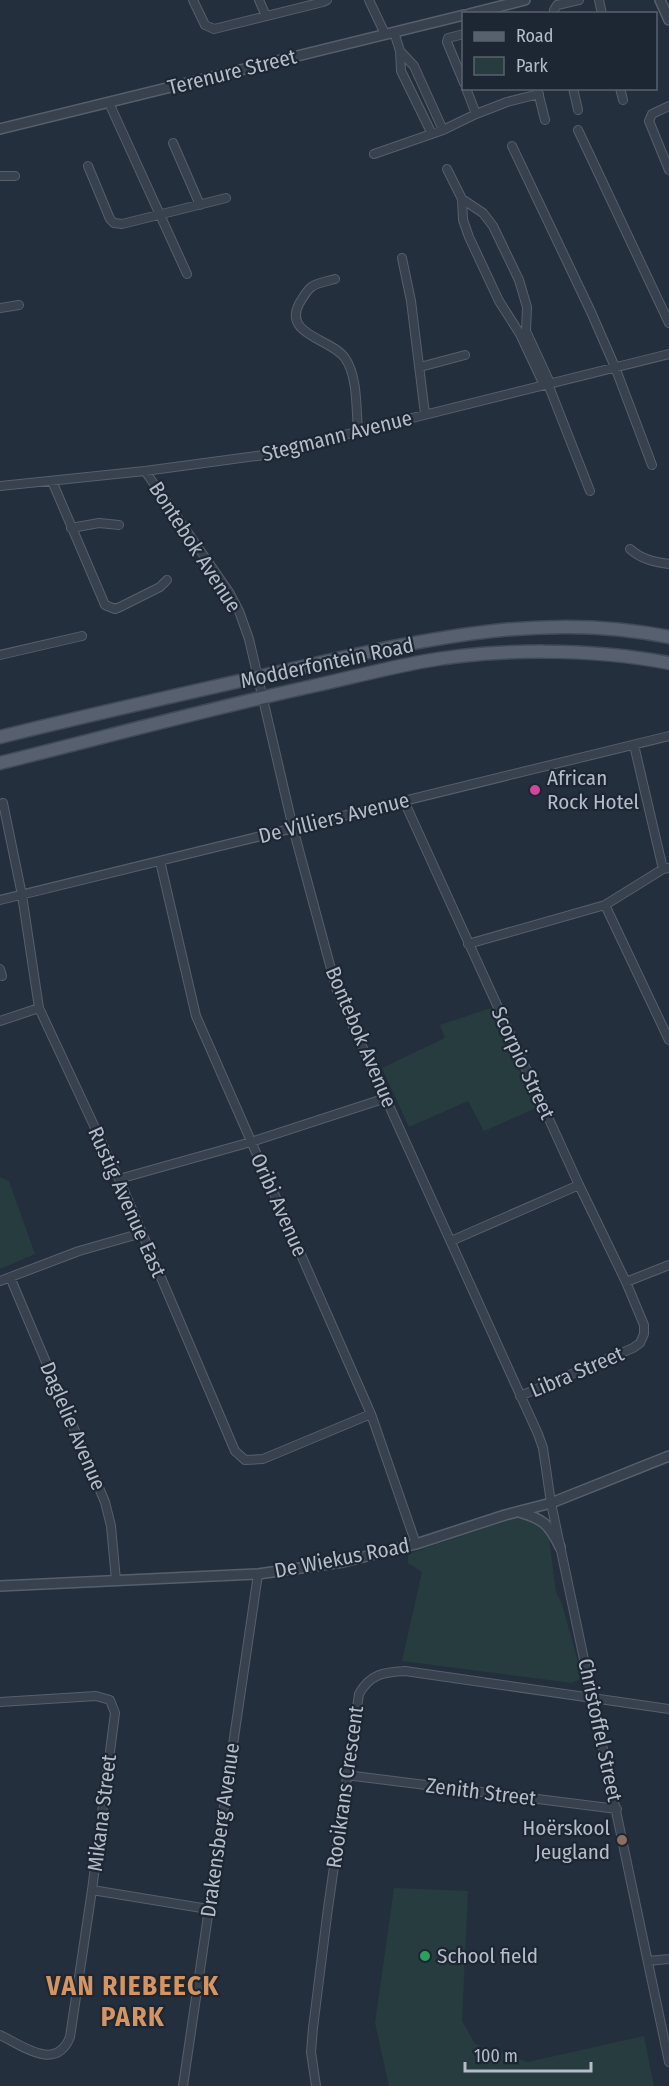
<svg xmlns="http://www.w3.org/2000/svg" width="669" height="2086" viewBox="0 0 669 2086" font-family="'Fira Sans Condensed',sans-serif">
<style>
.green{fill:#263c3f}
.lines{fill:none;stroke-linecap:round;stroke-linejoin:round}
.minor-casing{stroke:#565f6c;stroke-width:10}
.tertiary-casing{stroke:#565f6c;stroke-width:12}
.primary-casing{stroke:#414a57;stroke-width:15}
.minor{stroke:#38414e;stroke-width:8}
.tertiary{stroke:#38414e;stroke-width:9}
.primary{stroke:#56606e;stroke-width:12}
.hotel-dot{fill:#d1479c;stroke:#1d2633;stroke-width:2}
.education-dot{fill:#8d6e63;stroke:#1d2633;stroke-width:2}
.leisure-dot{fill:#2e9e5b;stroke:#1d2633;stroke-width:2}
.labels{text-anchor:middle;stroke-width:4.5;stroke-linejoin:round;paint-order:stroke}
.street-label{font-size:21px;fill:#b4bcc9;stroke:#1d2633}
.poi-label{font-size:21px;fill:#b4bcc9;stroke:#1d2633;text-anchor:start}
.district-label{font-size:27px;font-weight:bold;letter-spacing:1.5px;fill:#d59563;stroke:#1d2633}
</style>
<rect width="100%" height="100%" fill="#242f3e"/>
<path class="green" d="M491,1008L536,1108L484,1131L468,1101L409,1127L382,1068L445,1038L440,1025Z
M0,1177L9,1181L35,1254L0,1269Z
M518,1517L528,1518L544,1527L549,1538L556,1592L562,1604L578,1662L580,1679L572,1683L402,1661L422,1572L408,1563V1554Z
M394,1888L468,1891L462,2021L475,2044L528,2062L644,2036L654,2086H389L375,2023Z"/>
<g class="lines">
<defs>
<path id="minor" d="M193,0L205,25L214,29L323,2L327,0
M259,0L266,16
M369,0L385,34
M599,0L602,14
M554,14V10L557,5L579,0
M394,32L400,51L401,71L432,134
M464,34L448,38L447,42L464,83
M400,51L414,66L443,130
M466,88L476,114
M537,88L545,120
M573,88L578,110
M620,88L623,100
M109,103L187,274
M669,106L652,114L649,121L669,170
M578,130L669,323
M173,143L200,205
M512,146L591,312L615,367L652,465
M374,154L443,130L476,114L507,102L539,94
M88,166L110,219L114,223L122,224L226,198
M447,169L462,199L463,220L469,237L499,301L520,334L544,385
M0,176H15
M462,199L483,213L493,226L519,280L527,307L526,331L550,383
M402,258L411,301L425,414
M335,279C312,285 311,283 299,304C283,335 332,339 345,358C358,377 356,409 358,431
M0,308L19,305
M420,367L465,355
M548,384L590,491
M145,471L229,592L239,611L249,639L293,828L337,991L538,1434L543,1448L551,1503L669,2062
M52,481L105,605L115,609L120,607L160,587L167,580
M0,486L145,471L264,455L669,354
M71,528L99,523L119,525
M630,549C641,559 654,562 669,564
M0,655L82,636
M634,745L663,869
M404,801L579,1185L626,1282L644,1325V1334L640,1343L633,1348L520,1396
M3,803L22,895L39,1008L119,1179L235,1451L245,1460L263,1459L371,1414
M160,861L196,1016L371,1414L416,1544
M0,900L669,736
M605,905L669,1040
M468,944L605,905L663,869L669,868
M0,969L2,976
M0,1021L39,1008
M119,1179L251,1142L386,1098
M451,1241L579,1185
M10,1277L105,1502L111,1526L116,1580
M0,1281L79,1251L142,1233
M626,1282L669,1265
M0,1702L96,1696L110,1700L115,1713L92,1890L70,2037C56,2072 23,2046 0,2035
M346,1775L617,1809
M92,1890L208,1909
M648,1961L669,1959
M183,2086L258,1574
M316,2086L311,2052L313,2028L328,1908L359,1694C370,1674 384,1672 405,1671L669,1709"/>
<path id="tertiary" d="M660,0L669,20
M469,14L525,0
M0,129L464,15
M519,1512C543,1519 549,1524 560,1547
M0,1586L258,1574L343,1562L416,1544L505,1515L551,1503L669,1456"/>
<path id="primary" d="M0,737C96,713 192,692 288,670C414,642 539,610 669,637
M0,763C105,737 208,709 313,686C349,678 384,669 420,662C496,648 593,648 669,663"/>
</defs>
<use href="#minor" class="minor-casing"/>
<use href="#tertiary" class="tertiary-casing"/>
<use href="#primary" class="primary-casing"/>
<use href="#minor" class="minor"/>
<use href="#tertiary" class="tertiary"/>
<use href="#primary" class="primary"/>
</g>
<circle class="hotel-dot" cx="535" cy="790" r="6"/>
<circle class="education-dot" cx="622" cy="1840" r="6"/>
<circle class="leisure-dot" cx="425" cy="1956" r="6"/>
<g class="labels">
<g class="street-label">
<text transform="translate(232 72) rotate(-14)" y="7">Terenure Street</text>
<text transform="translate(337 436) rotate(-14)" y="7">Stegmann Avenue</text>
<text transform="translate(195 547) rotate(57)" y="7">Bontebok Avenue</text>
<text transform="translate(327 663) rotate(-12)" y="7">Modderfontein Road</text>
<text transform="translate(334 818) rotate(-14)" y="7">De Villiers Avenue</text>
<text transform="translate(361 1037) rotate(67)" y="7">Bontebok Avenue</text>
<text transform="translate(523 1063) rotate(65)" y="7">Scorpio Street</text>
<text transform="translate(127 1202) rotate(66)" y="7">Rustig Avenue East</text>
<text transform="translate(279 1205) rotate(66)" y="7">Oribi Avenue</text>
<text transform="translate(577 1372) rotate(-23)" y="7">Libra Street</text>
<text transform="translate(73 1426) rotate(67)" y="7">Daglelie Avenue</text>
<text transform="translate(342 1558) rotate(-11)" y="7">De Wiekus Road</text>
<text transform="translate(600 1730) rotate(78)" y="7">Christoffel Street</text>
<text transform="translate(345 1787) rotate(-82)" y="7">Rooikrans Crescent</text>
<text transform="translate(481 1792) rotate(7)" y="7">Zenith Street</text>
<text transform="translate(102 1813) rotate(-83)" y="7">Mikana Street</text>
<text transform="translate(220 1830) rotate(-82)" y="7">Drakensberg Avenue</text>
</g>
<g class="poi-label">
<text x="547" y="785">African<tspan x="547" dy="24">Rock Hotel</tspan></text>
<text x="610" y="1835" text-anchor="end">Hoërskool<tspan x="610" dy="24">Jeugland</tspan></text>
<text x="437" y="1963">School field</text>
</g>
<g class="district-label">
<text x="133" y="1995">VAN RIEBEECK<tspan x="133" dy="31">PARK</tspan></text>
</g>
</g>
<rect x="462" y="12" width="195" height="78" fill="#1d2633" stroke="#59626f" stroke-width="1.5"/>
<rect x="474" y="32" width="30" height="9" fill="#56606e" stroke="#59626f" stroke-width="1.5"/>
<text x="516" y="42" font-size="18" fill="#b4bcc9">Road</text>
<rect x="474" y="57" width="30" height="18" fill="#263c3f" stroke="#59626f" stroke-width="1.5"/>
<text x="516" y="72" font-size="18" fill="#b4bcc9">Park</text>
<path d="M465 2062v9h126v-9" fill="none" stroke="#b4bcc9" stroke-width="3"/>
<text x="474" y="2062" font-size="18" fill="#b4bcc9" stroke="#1d2633" stroke-width="4.5" paint-order="stroke">100 m</text>
</svg>
